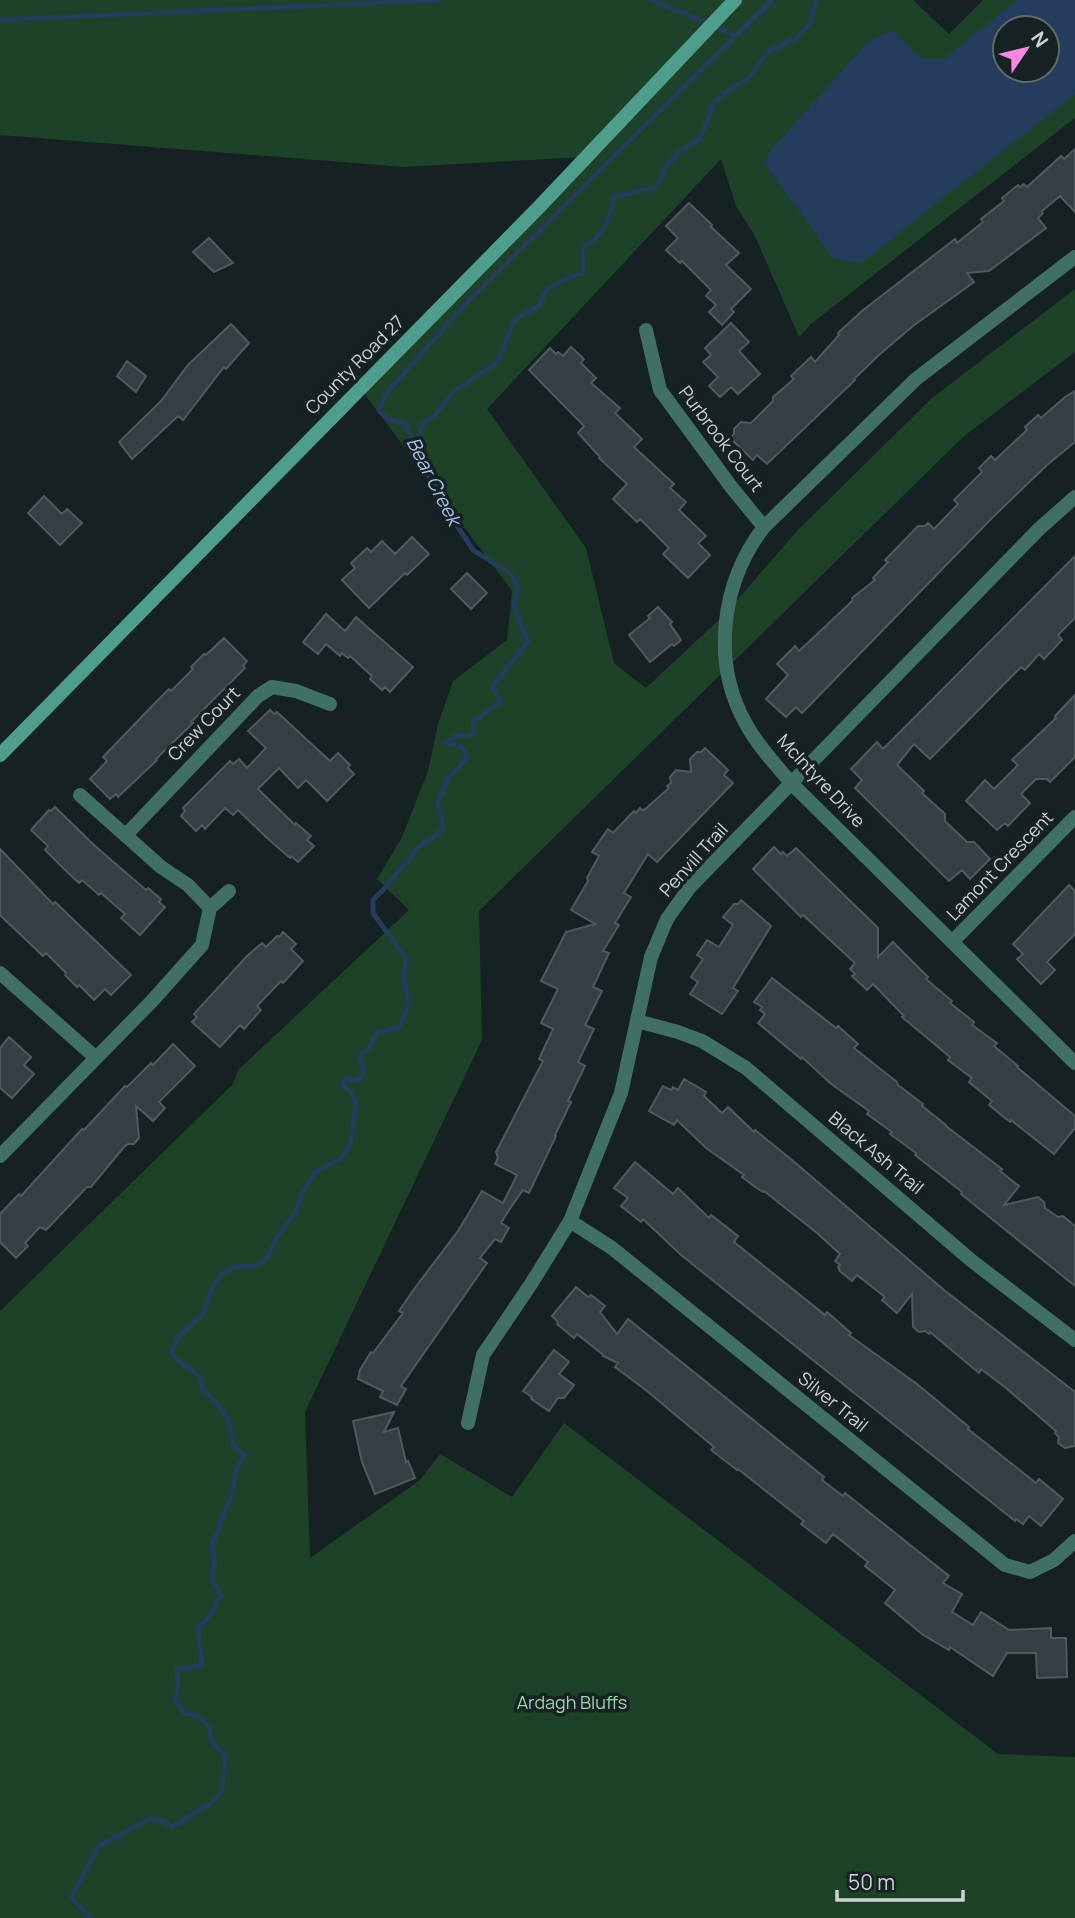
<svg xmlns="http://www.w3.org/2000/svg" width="1075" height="1918" viewBox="0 0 1075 1918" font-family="Manrope,sans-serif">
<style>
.green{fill:#1d4227;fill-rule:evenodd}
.water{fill:#253c5c;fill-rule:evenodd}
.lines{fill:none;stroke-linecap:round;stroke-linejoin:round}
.stream{stroke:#253c5c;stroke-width:5}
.building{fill:#343f44;stroke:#4e5a5f;stroke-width:2}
.minor{stroke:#407065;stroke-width:14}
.secondary{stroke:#4d9e8d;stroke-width:14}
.labels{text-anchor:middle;stroke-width:7;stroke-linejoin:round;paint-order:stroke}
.street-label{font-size:18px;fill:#ccd4d5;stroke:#152122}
.park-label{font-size:18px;fill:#99d8a7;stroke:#152122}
.water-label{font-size:19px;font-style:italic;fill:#a4c5f4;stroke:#152122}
</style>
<rect width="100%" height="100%" fill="#152122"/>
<path class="green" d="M0,0H913L949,34L983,0H1075V118L811,324L799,337L755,236L736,206L721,159L487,409L586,548L614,663L646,688L725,614L797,531L932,398L1075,289V352L963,437L479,911L482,1040L305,1412L310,1558L420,1480L440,1454L512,1497L564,1423L998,1754L1075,1757V1918H0V1311L233,1084L238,1070L409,910L377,879L402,837L428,771L438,724L453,681L507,640L512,591L360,388L584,157L404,167L0,135ZM1005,28H1047V70H1005Z"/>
<path class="water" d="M1017,0H1075V94L860,264L833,258L765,164L769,152L869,41L893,30L920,58L944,59ZM1005,28H1047V70H1005Z"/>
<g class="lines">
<path class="stream" d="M652,0L736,36
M0,20L439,0
M416,448L423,424L435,415L454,391L498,362L514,320L540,305L546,290L563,280L583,273V249C605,230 609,226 614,197L657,187L666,167L678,153L701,138L713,104L723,94L750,77L768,52L796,38L810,24L816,0
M91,1918L71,1898L99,1846L150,1819L163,1821L172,1827L210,1804L221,1793L226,1757L209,1737L210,1727L197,1716L184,1713L175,1699L178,1686L177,1669L202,1666L198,1629L209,1617L221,1595L211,1578L215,1564L212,1545L232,1494L236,1470L244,1455L233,1446C231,1414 224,1411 203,1389C201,1367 179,1368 171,1352L177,1339L201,1316L214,1285L223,1273L236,1266L253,1267L267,1258L275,1240L296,1211L303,1191L316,1172L341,1158L350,1145L356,1106L352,1092L342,1085L346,1078L359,1081L364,1069L359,1057L369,1048L377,1033L400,1027L409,1003L403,976L407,960L373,913V900L384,889L419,847L444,829L438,802L449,777L467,758L462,747L446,743L457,735L468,736L474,732L473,722L501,701L492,687L528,642L514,606L518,588L511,574L473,550L439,498L405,423L389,420L379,411L384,396L469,300L772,0"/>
</g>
<path class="building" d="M1075,149V212L1060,196L1042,211L1043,213L1038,218L1046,228L989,271L967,273L974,282L913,326L879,355L854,379L855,380L767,464L757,455L753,460L730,438L734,434V429L741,422L751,423L773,401V397L794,379L791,376L811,357L815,362L839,335L838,333L862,311L955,239L957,243L983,222L981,219L1004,201L1002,198L1018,185L1020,187L1024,184L1027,187L1061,156L1064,159Z
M689,203L712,225L711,227L739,253L726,265L751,289L731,309L734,312L722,325L709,312L716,305L706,296L711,290L682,261L680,263L666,250L678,238L666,226Z
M209,238L233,263L214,272L193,252Z
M731,323L749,342L739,351L760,374L738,394L731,387L720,397L709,386L718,377L703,362L711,355L705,348Z
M231,324L249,343L226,369L224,367L183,420L178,416L132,459L119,442L161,401L188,365Z
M571,347L584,359L581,363L596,378L591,383L620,408L615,413L642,439L634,447L674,484L670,488L686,502L679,510L706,536L698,543L710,555L688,578L663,554L669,548L640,519L637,522L613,499L627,484L599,458L600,457L578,433L584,426L529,370L550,348L556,354L558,352L563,356Z
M127,361L146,376L136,392L117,376Z
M1075,391V442L1047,465L993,517L802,713L796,707L786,717L766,699L788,675L777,664L795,646L799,651L847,606L853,600L852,598L875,580L873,578L888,562L885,560L918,526H925L928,523L934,529L958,504L954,500L982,472L979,468L991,456L995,460L1027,430L1025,427L1038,415L1041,418L1065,397Z
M44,496L62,514L67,509L82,523L60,545L28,513Z
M412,537L429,554L407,575L405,573L369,608L342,580L355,568L351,563L367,548L371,552L382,541L395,554Z
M1075,556V618L1058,635L1062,640L1044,659L1039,654L1025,670L1021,667L930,759L914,744L897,765L924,791L922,793L945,814V821L967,842H974L990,859L970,879L962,870L949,881L855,788L862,780L851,769L877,742L883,749Z
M467,573L487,593L471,609L451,589Z
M658,607L672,622L670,624L681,640L674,646L672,644L650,662L629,635L650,618L648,616Z
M326,614L345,631L356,617L413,667L390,692L385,687L382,690L370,679L372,676L350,656L348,658L342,653L340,656L326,644L318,654L303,642Z
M224,638L247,661L243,666L245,668L191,722L193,723L156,759L157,760L118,797L116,794L110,799L90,779L107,761L103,757L155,703L169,689L171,691L193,669L191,667L204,654L206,655Z
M1075,695V757L1050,782L1047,779H1036L1021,794L1030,803L1008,826L1005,823L997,830L966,801L985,780L994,789L1018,765L1012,760L1056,718L1055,716Z
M270,710L274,714L277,712L330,761L338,753L350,765L348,768L354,774L327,801L306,780L298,788L279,768L258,789L295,825L296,823L311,836L307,840L314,846L298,862L291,856L290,858L266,837L238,810L233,815L225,808L205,829L202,825L196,831L181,816L185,811L183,808L230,761L233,764L239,759L247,768L266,748L248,731Z
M705,748L728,770L724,775L733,783L657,862L648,854L624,893L631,897L615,923L619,925L603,951L609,953L593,987L602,991L585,1025L594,1029L578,1062L585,1066L568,1101L571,1102L555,1135L556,1136L529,1193L523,1190L509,1210L501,1223L509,1228L501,1242L495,1239L480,1258L487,1263L401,1386L406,1389L397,1405L380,1397L383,1391L358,1379L360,1370L371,1352L373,1353L403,1313L399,1311L414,1289L458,1231L482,1191L503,1203L517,1175L495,1164L498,1158L496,1152L543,1061L539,1059L553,1029L541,1023L558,989L541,981L566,932L595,924L571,910L588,881L587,878L599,856L592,852L608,829L613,833L634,811L636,813L640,808L643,811L669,788L667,786L671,783L670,777L676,770L691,772L690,759L697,752H701Z
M55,807L95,846L146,890L148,888L161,899L159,902L165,907L140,935L121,918L125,914L101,893L99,895L82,880L79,883L64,869L45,850L48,846L31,830L49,810L51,811Z
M774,847L781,854L783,852L787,856L796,848L878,928V957L893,942L928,977L926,979L952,1001L950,1003L974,1022L972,1025L997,1043L994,1046L1018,1066L1017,1067L1075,1116V1128L1054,1154L1011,1120L1010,1122L989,1105L992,1101L969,1082L972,1078L948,1060L950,1057L902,1017L904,1016L873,984L867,990L852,976L855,974L850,969L855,963L803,915L801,917L753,869Z
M0,849L53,904L55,902L131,975L111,995L105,989L94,1000L79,985L77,987L65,975L66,973L46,953L43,956L0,915Z
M1069,885L1075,891V934L1047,962L1055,970L1041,984L1017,959L1023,954L1013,944Z
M741,900L771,926L733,988L738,991L722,1014L690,994L698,982L691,977L703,959L697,955L707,940L719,947L733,925L723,917L734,904H738Z
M283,932L296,944L291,949L303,961L283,983L281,981L257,1006L261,1010L244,1029L240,1025L220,1047L192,1022L197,1017L194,1014L247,956L262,943L266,947L277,936L279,937Z
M772,978L836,1028L838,1026L858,1044L854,1048L897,1082L898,1085L923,1104L922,1106L946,1125V1126L1002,1169L1000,1171L1019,1186L1004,1205L1038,1197L1044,1202L1045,1208L1058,1217L1063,1216L1075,1226V1286L961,1194L962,1192L915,1155L916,1153L890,1134L892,1132L867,1114L869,1111L830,1083L802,1057L801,1059L758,1023L765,1014L760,1010L762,1007L754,1002Z
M9,1037L31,1057L24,1065L34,1074L12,1098L0,1088V1048Z
M173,1044L195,1066L159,1102L165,1108L153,1121L136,1106L139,1138L134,1144H128L124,1147L91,1187H87L46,1230L40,1227L25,1243L28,1246L16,1258L0,1242V1214L19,1194L21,1196L82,1129L84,1130L125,1086L127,1087L151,1063L153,1065Z
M684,1079L706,1092L704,1096L722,1113L728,1107L754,1132L755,1130L792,1160L944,1290L1075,1392V1446L1065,1448L1058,1443L1059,1437L1055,1433L1056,1431L1006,1388L981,1369L979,1373L930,1332L929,1334L925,1331L919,1332L913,1327L912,1294L897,1313L882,1300L885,1297L857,1275L852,1281L840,1271L838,1267L840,1265L835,1261L840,1254L817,1233L764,1191L763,1192L755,1187L742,1177L744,1175L706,1148L677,1120L674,1125L649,1111L663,1086L671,1090L673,1087L678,1090Z
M635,1162L673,1194L678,1188L709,1218L711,1215L738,1236L734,1242L825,1315L827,1312L851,1333L849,1335L917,1384L969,1427L968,1429L1036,1483L1039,1479L1063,1499L1041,1526L1029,1516L1023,1524L1016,1519L1015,1521L681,1255L643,1219L641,1222L621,1206L628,1198L614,1188Z
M576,1287L588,1297L591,1295L605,1306L600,1312L617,1334L628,1319L824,1477L822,1480L843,1496L845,1493L949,1576L943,1583L962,1594L952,1612L973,1625L981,1612L1009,1630L1051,1628V1638H1066L1067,1677L1037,1678L1036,1653H1007L993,1676L950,1647L949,1650L923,1635L885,1603L895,1590L865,1566L868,1562L833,1534L826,1543L801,1524L804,1521L738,1469L737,1470L711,1450L714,1447L647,1391L615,1367L618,1363L603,1356L602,1354L577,1334L574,1338L557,1324L558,1322L552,1316Z
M554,1350L569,1362L559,1374L574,1385L564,1398H558L549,1411L531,1399L532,1397L523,1391Z
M394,1412L384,1432L398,1428L406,1462L408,1461L415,1478L375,1494L362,1462L353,1421Z"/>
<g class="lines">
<path class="minor" d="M1075,257L916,379L764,527C721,583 711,662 746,724C757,745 777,766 792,784L1075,1063
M646,330L660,390L732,488L764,527
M80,795L161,867L188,885L210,908
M126,835L258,696L272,687L296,691L330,704
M952,942L1075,817
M0,973L95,1057
M637,1021L678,1032L702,1041L746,1068L972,1261L1075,1340
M0,1156L152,1001L202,945L210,908L229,891
M570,1221L612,1248L1005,1565L1030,1572L1054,1560L1075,1541
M468,1423L483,1355L531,1284L570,1221L621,1093L651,957L667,919L690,887L1039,529L1075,497"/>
<path class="secondary" d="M0,755L540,206L735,0"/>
</g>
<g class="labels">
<g class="street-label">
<text transform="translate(355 365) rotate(-45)" y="6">County Road 27</text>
<text transform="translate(721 439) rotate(53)" y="6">Purbrook Court</text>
<text transform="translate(204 724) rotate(-46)" y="6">Crew Court</text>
<text transform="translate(821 781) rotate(47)" y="6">McIntyre Drive</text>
<text transform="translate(694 860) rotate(-48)" y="6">Penvill Trail</text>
<text transform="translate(1000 866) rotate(-46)" y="6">Lamont Crescent</text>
<text transform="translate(876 1153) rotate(40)" y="6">Black Ash Trail</text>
<text transform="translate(833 1402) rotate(39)" y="6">Silver Trail</text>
</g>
<g class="park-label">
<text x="572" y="1709">Ardagh Bluffs</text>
</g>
<g class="water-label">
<text transform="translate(434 481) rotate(63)" y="7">Bear Creek</text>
</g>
</g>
<g transform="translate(1026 49) rotate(55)"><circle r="33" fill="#152122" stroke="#5e696a" stroke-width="2"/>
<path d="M0-5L12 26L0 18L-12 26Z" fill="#fd86e1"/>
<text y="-10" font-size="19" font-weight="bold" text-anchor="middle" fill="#ccd4d5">N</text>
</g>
<path d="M837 1890v10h126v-10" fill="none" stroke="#ccd4d5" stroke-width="3.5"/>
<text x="848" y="1890" font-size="21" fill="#ccd4d5" stroke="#152122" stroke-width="5" paint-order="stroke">50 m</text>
</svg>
